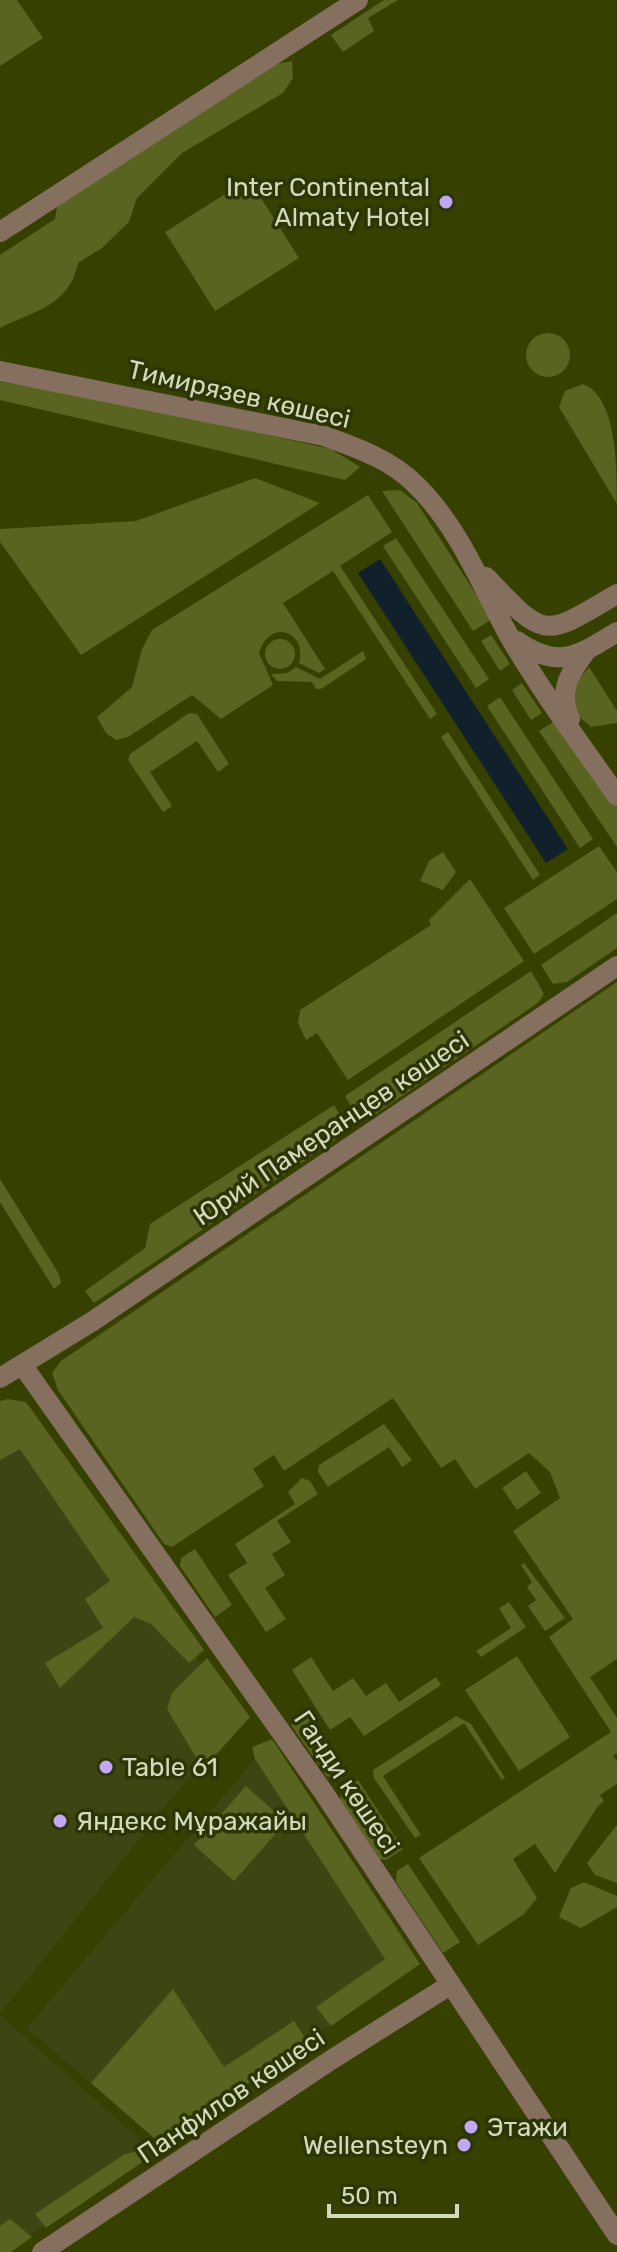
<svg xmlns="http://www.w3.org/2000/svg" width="617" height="2252" viewBox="0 0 617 2252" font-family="Rubik,sans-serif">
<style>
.built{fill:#3d4612}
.green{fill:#586420}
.water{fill:#11212b}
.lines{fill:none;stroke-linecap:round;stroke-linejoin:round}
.minor{stroke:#856f5f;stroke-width:20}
.poi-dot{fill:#c0a8f3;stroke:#2d3506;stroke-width:3}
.labels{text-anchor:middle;stroke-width:7;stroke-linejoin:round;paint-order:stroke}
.poi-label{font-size:26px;fill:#d2dabc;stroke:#2d3506;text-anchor:start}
.street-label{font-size:26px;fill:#d2dabc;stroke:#2d3506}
</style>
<rect width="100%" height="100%" fill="#364000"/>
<path class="built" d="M0,1427L36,1434L238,1715L0,2014Z
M255,1759L398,1979L161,2144L27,2028Z
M0,2015L154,2152L6,2252H0Z"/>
<path class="green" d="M0,0H17L43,38L0,66Z
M384,0H398L368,18L374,31L343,52L331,35Z
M292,61L293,78L283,93L182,153L137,198L129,222L102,248L78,263C69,306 36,310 0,328V255L55,219L57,206L276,64Z
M249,179L299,258L215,311L165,232Z
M526 355a22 22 0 1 1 44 0a22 22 0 1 1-44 0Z
M0,382L94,397L331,449L360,467L345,480L0,400Z
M583,384C617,397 617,467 617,504L559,407L565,391Z
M255,478L320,503L81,655L0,542V529L136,521Z
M400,490L417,503L492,619L473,631L382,491Z
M368,495L392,532L340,566L437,714L430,719L333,571L283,603L325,669L319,673L299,663C308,632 270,617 259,653L273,685L221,719L192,695L128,737L116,740L106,733L97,717L132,687L142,649L152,630Z
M396,538L489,679L476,688L383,546Z
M491,635L510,664L500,671L481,641Z
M265 654a15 15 0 1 1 30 0a15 15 0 1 1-30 0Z
M363,651L366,659L321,689H316L312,682L277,681L271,674L287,673L296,667L320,679Z
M589,667L617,711V723L591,727L578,716L572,689Z
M522,683L542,713L531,720L512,690Z
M500,697L593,839L580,848L487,706Z
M189,713L197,714L229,764L218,772L197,741L150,772L172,806L163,812L128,760L130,754Z
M558,719L617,807V847L539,731Z
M448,732L540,875L533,880L441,737Z
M599,846L617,872V899L534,954L504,908Z
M443,852L456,872L443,890L420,881L429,861Z
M470,879L524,961L348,1080L317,1033L306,1040L298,1023L300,1010L431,925L429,920Z
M617,913V948L567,982L553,984L541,965Z
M531,971L544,994L539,1002L370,1118L357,1117L345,1096Z
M617,982V1659L590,1677L617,1718V1753L613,1756L617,1761V1784L600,1795L604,1801L598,1806L555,1873L535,1844L513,1859L537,1898L524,1914L478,1945L419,1858L611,1732L549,1637L573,1619L513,1531L560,1498L550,1472L529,1453L475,1489L455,1459L441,1468L393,1398L284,1471L274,1455L253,1469L264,1486L172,1547L164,1544L58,1390L52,1373L61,1361Z
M334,1105L344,1121V1134L94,1303L85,1291L145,1248L150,1224Z
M0,1179L59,1274L61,1283L54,1289L0,1202Z
M8,1399L26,1402L204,1650L189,1663L151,1624L134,1617L60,1688L45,1663L103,1628L85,1599L110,1581L20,1449L0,1460V1401Z
M384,1424L412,1460L402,1467L389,1447L328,1487L318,1472L319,1465Z
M526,1471L541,1493L517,1510L502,1488Z
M302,1478L310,1481L318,1494L277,1521L291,1542L272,1554L285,1575L265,1588L286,1619L266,1632L228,1575L247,1563L235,1544L295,1504L288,1492Z
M195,1549L232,1605L215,1617L180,1566L181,1558Z
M524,1563L565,1618L545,1631L528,1606L536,1600L527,1587L532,1582L521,1565Z
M509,1602L526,1627L481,1657L476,1651L511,1628L499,1608Z
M517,1656L570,1737L519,1771L465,1690Z
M311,1657L333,1691L353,1678L366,1696L386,1683L399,1702L436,1677L441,1685L364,1736L350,1717L330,1730L292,1670Z
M207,1658L250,1717L203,1769L167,1709L172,1693Z
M308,1714L346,1771L334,1779L326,1776L291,1725Z
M456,1716L471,1724L505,1778L502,1780L464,1723L383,1776L421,1835L415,1838L374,1778L373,1770Z
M272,1739L420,1964L331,2026L316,2007L385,1959L255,1759L252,1747Z
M358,1780L403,1849L386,1860L380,1859L340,1800L342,1791Z
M246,1786L286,1822L234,1881L194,1845Z
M617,1825V1883L595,1875L587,1863Z
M408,1864L460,1942L443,1953L396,1882L397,1871Z
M584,1882L617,1896V1907L581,1928L559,1917L571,1888Z
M173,1989L224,2067L294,2021L308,2042L161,2144L91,2083Z
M138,2151L147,2159L46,2228L35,2214L125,2154Z
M10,2219L32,2237L11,2252H0V2226Z"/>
<path class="water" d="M380,559L568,849L546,863L358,573Z"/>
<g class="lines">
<path class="minor" d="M0,232L358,0
M0,371L324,436C357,448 390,459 415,484C457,524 481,584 508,634C540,690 580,743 617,796
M486,577C546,640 543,638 617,594
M517,641C558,670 578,656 617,632
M570,719C558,691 569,674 586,651
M23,1366L324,1793L617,2235
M0,1378L93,1321L617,966
M42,2252L331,2060L450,1985"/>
</g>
<g class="poi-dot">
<circle cx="446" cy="202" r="8"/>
<circle cx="106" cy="1767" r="8"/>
<circle cx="60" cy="1821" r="8"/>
<circle cx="471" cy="2127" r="8"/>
<circle cx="464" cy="2145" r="8"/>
</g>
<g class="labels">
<g class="poi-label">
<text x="430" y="196" text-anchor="end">Inter Continental<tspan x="430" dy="30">Almaty Hotel</tspan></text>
<text x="122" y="1776">Table 61</text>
<text x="76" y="1830">Яндекс Мұражайы</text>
<text x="487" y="2136">Этажи</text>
<text x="448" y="2154" text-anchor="end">Wellensteyn</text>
</g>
<g class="street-label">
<text transform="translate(239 394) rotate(13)" y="9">Тимирязев көшесі</text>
<text transform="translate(331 1128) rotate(-34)" y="9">Юрий Памеранцев көшесі</text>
<text transform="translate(347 1782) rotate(56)" y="9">Ганди көшесі</text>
<text transform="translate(231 2096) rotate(-34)" y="9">Панфилов көшесі</text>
</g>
</g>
<path d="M329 2204v12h128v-12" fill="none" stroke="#d2dabc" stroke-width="4"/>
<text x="341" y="2204" font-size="24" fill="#d2dabc" stroke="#2d3506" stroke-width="6" paint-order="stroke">50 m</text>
</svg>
